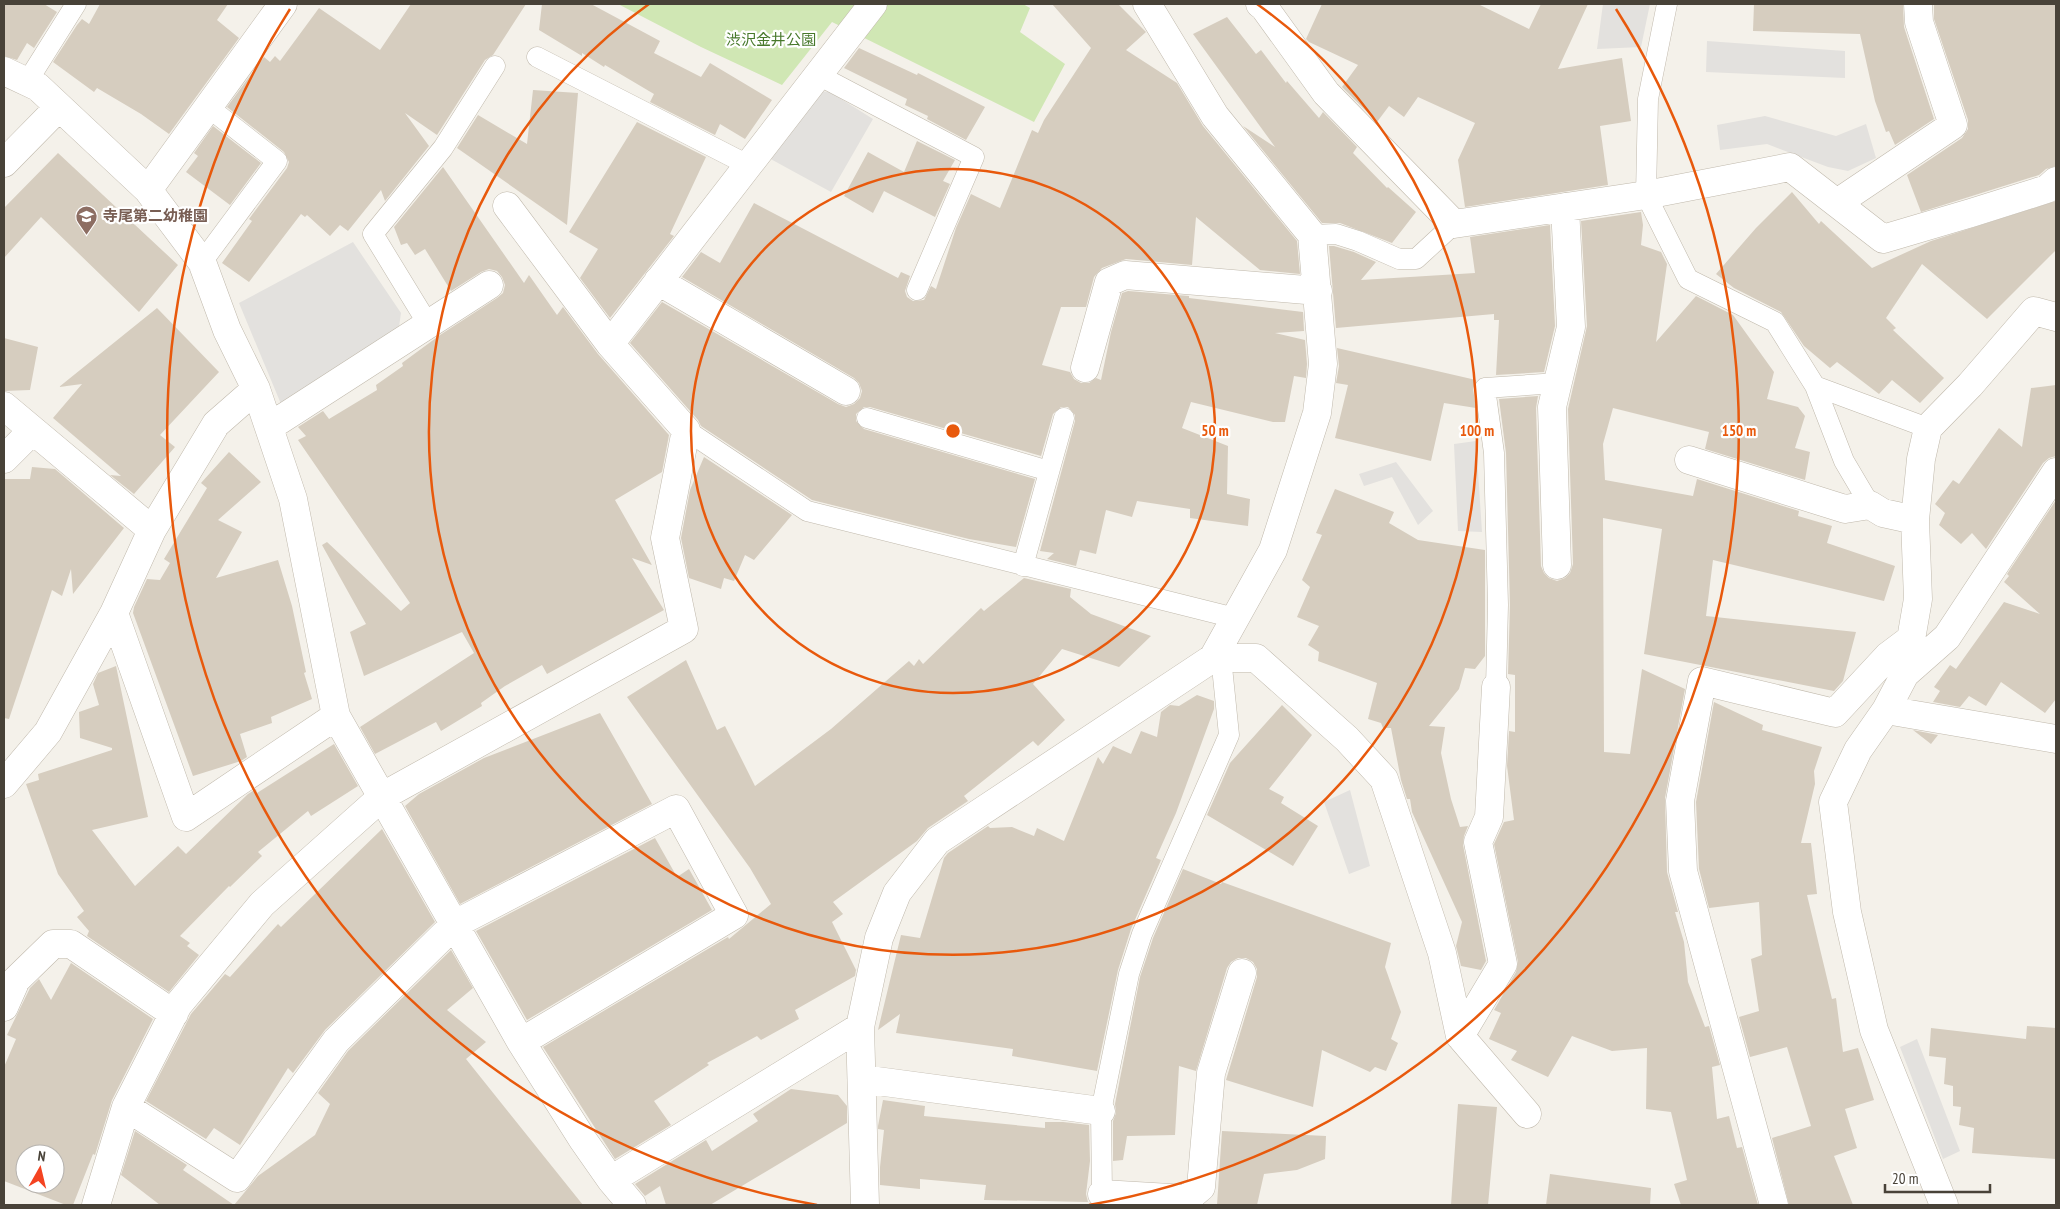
<svg xmlns="http://www.w3.org/2000/svg" width="2060" height="1209" viewBox="0 0 2060 1209" font-family="'PT Sans Narrow','Noto Sans JP',sans-serif">
<style>
.green{fill:#d0e7b4}
.parking{fill:#e3e1de}
.building{fill:#d6cdbf;fill-rule:evenodd}
.lines{fill:none;stroke-linecap:round;stroke-linejoin:round}
.lane-casing{stroke:#c0b9ac;stroke-width:21}
.street-casing{stroke:#c0b9ac;stroke-width:29}
.lane{stroke:#fff;stroke-width:20}
.street{stroke:#fff;stroke-width:28}
.ring{fill:none;stroke:#e8590c;stroke-width:2.5}
.labels{text-anchor:middle;stroke-width:4.5;stroke-linejoin:round;paint-order:stroke}
.park-label{font-size:15px;fill:#48792c;stroke:#fff}
.education-label{font-size:15px;font-weight:bold;fill:#785e54;stroke:#fff;text-anchor:start}
.centre{fill:#e8590c;stroke:#fff;stroke-width:2.5}
.ring-label{font-size:15px;text-anchor:middle;font-weight:bold;fill:#e8590c;stroke:#fff;stroke-width:4.5;stroke-linejoin:round;paint-order:stroke}
</style>
<rect width="100%" height="100%" fill="#f4f1ea"/>
<path class="green" d="M618,4H1023L1030,8L1020,32L1065,64L1034,122L832,22L782,85L701,47Z"/>
<path class="parking" d="M1603,4H1650L1641,47L1597,49Z
M1707,41L1845,51V78L1706,72Z
M816,91L830,92L873,119L831,192L767,157Z
M1765,116L1836,136L1866,124L1876,158L1848,171L1828,167L1767,144L1720,150L1717,125Z
M353,242L401,313L399,327L281,404L239,303Z
M1476,441L1482,532L1458,531L1454,444Z
M1396,462L1433,511L1418,525L1392,477L1364,486L1359,474Z
M1350,790L1370,866L1349,874L1324,802Z
M1917,1039L1960,1151L1943,1159L1900,1047Z"/>
<path class="building" d="M4,4H44L57,12L34,48L27,43L17,60L4,56Z
M100,4H228L217,20L239,38L169,134L141,114L97,88L94,92L53,62L77,25L82,19L89,24Z
M411,4H526L493,55L485,60L437,135L405,113L429,146L385,201L381,190L348,231L340,225L330,236L307,215L305,217L301,214L249,282L222,263L252,221L249,219L287,168L289,162L284,152L227,107L264,57L270,62L275,56L280,61L319,8L380,50Z
M542,4H591L660,41L654,53L701,77L710,63L772,100L745,139L720,124L715,135L650,102L654,94L605,65L604,67L582,53V56L539,30Z
M1052,4H1118L1146,32L1126,50L1177,83L1203,126L1297,241L1300,274L1260,270L1196,217L1192,265L1126,259L1102,268L1094,277L1086,307H1061L1042,365L1070,372L1074,379L1081,383H1089L1096,378L1101,380L1111,332L1122,293L1128,291L1189,296V298L1303,312L1304,331L1275,333L1305,340L1307,364L1306,378L1294,376L1285,422H1273L1191,402L1182,428L1228,446L1227,494L1250,499L1248,526L1190,518V509L1137,501L1132,517L1106,510L1096,554L1080,550L1076,566L1047,559L1054,553L1040,551L1075,421V415L1068,407H1061L1053,414L1041,456L870,407H864L856,414V421L864,429L1035,479L1016,547L969,539L812,500L701,426L698,420L630,343L662,302L838,404L846,407L854,404L860,398L862,391L859,383L854,378L682,277L701,252L720,263L754,203L898,278L901,272L910,276L905,291L907,297L913,301L924,300L931,286L936,289L956,228L971,194L1000,208L1032,130L1038,133L1044,120L1091,48Z
M1322,4H1478L1529,29L1541,4H1588L1558,69L1622,58L1631,121L1600,126L1608,185L1465,207L1458,160L1475,123L1418,97L1404,117L1389,106L1377,122L1342,87L1358,65L1309,42L1306,39Z
M1754,4H1903L1904,27L1934,119L1895,145L1889,131L1886,132L1875,101L1860,34L1753,31Z
M1934,4H2056V166L2046,169L2039,175L1921,212L1907,175L1962,138L1968,129V120L1934,19Z
M1227,17L1256,54L1261,50L1286,83L1287,81L1319,118L1323,112L1357,147L1353,153L1387,188L1388,187L1416,212L1392,243L1340,223H1322L1243,126L1275,147L1193,34Z
M859,48L917,75L918,73L985,107L966,140L927,119L928,116L905,105L907,99L844,68Z
M533,90L578,93L567,225L457,148L478,115L527,144Z
M637,122L706,157L670,234L674,236L610,318L580,278L598,249L569,232Z
M213,126L261,163L230,205L186,172L198,156L194,153Z
M917,141L955,160L943,181L950,184L935,217L884,191L873,213L844,196L868,152L904,172Z
M58,153L178,265L139,312L41,217L4,258V208Z
M443,167L524,283L529,275L557,315L563,307L598,354L669,435L662,472L615,500L652,565L632,558L664,610L547,674L542,665L505,686L481,703L482,706L441,731L436,722L375,754L360,727L474,653L462,632L364,676L350,632L366,624L322,545L327,542L401,611L410,603L298,440L306,436L298,427L323,411L329,419L377,390L376,385L403,366L402,363L440,335L497,298L503,293L505,285L502,277L497,271L489,269L481,272L451,291L425,249L415,255L407,243L401,245L394,227Z
M1792,192L1819,224L1821,221L1872,268L1931,241L2056,201V250L1987,319L1922,264L1886,318L1896,328L1893,330L1944,378L1920,403L1892,380L1879,394L1837,362L1830,368L1804,346L1781,312L1734,288L1716,274L1756,228Z
M1641,212L1643,225L1641,245L1661,252L1667,264L1656,342L1696,296L1733,315L1774,372L1767,399L1798,407L1805,416L1795,448L1810,452L1805,480L1705,449L1709,432L1613,408L1603,444L1605,480L1693,496L1697,479L1799,511L1798,516L1832,526L1827,543L1895,566L1884,601L1713,560L1706,616L1856,632L1843,681L1834,691L1644,654L1662,529L1603,518L1604,752L1630,754L1642,669L1685,689L1665,798L1667,872L1678,912H1675L1684,942L1688,982L1705,1027L1709,1026L1720,1065L1712,1067L1717,1119L1729,1116L1737,1148L1742,1147L1758,1205H1681L1674,1184L1687,1180L1671,1112L1646,1109L1647,1048L1612,1051L1572,1036L1548,1077L1511,1060L1517,1051L1489,1039L1501,1013L1494,1010L1516,972L1518,962L1494,844L1504,822L1514,820L1507,766L1509,731L1515,732V675L1508,674L1510,605L1506,453L1499,399L1538,396L1536,408L1541,566L1544,573L1549,578L1557,581L1565,578L1570,573L1573,564L1568,409L1587,326L1581,221Z
M1550,225L1555,326L1544,372L1496,375L1499,320H1494V314L1336,328L1329,246H1334L1354,252L1376,262L1361,280L1475,273L1470,237Z
M157,308L219,372L160,435L175,447L134,494L110,475L121,476L53,418L82,384L59,387Z
M4,338L38,347L30,390L4,391Z
M1337,348L1476,380L1473,389L1476,408L1444,403L1431,461L1335,438L1348,385L1336,383L1339,366Z
M2056,385V456L2049,458L2043,463L1986,549L1972,533L1961,544L1939,525L1945,513L1935,504L1953,480L1959,484L1999,428L2022,447L2031,388Z
M229,452L261,482L218,520L242,532L216,578L278,560L292,606L306,672L304,673L312,699L271,717L272,723L240,734L247,757L241,761L193,776L133,613L134,607L147,579L160,580L170,563L164,559L207,488L201,483Z
M704,457L792,515L754,560L745,555L734,581L724,578L721,589L689,578L681,538L690,490Z
M32,467L55,469L124,528L73,594L71,569L62,596L52,590L9,719L4,718V479H30Z
M1335,489L1394,512L1389,523L1418,540L1485,550V656L1475,669L1465,668L1459,689L1429,726L1445,727L1441,753L1451,799L1460,827L1468,826L1464,836L1463,845L1486,961L1481,970L1461,966L1456,946L1462,922L1412,812L1410,799H1407L1401,780L1391,728H1383L1381,723L1368,719L1377,683L1318,661L1319,652L1308,645L1319,626L1297,617L1310,587L1302,580L1322,535L1316,533Z
M2056,500V699L2045,713L2001,682L1986,706L1969,696L1960,707L1933,702L1940,691L1934,687L1950,665L1956,669L2004,602L2040,614L2004,582L2009,576L2007,574Z
M1024,578L1071,589L1070,597L1091,614L1151,636L1119,667L1062,649L1033,684L1065,720L1038,746L1033,741L964,796L968,801L928,828L917,841L833,902L843,914L832,922L856,970L855,976L795,1010L799,1019L761,1040L757,1036L707,1063L709,1065L654,1101L671,1125L615,1159L543,1047L728,937L729,939L771,904L750,868L627,697L686,660L717,730L725,726L755,786L831,729L909,661L914,666L919,659L923,664L981,608L984,611Z
M116,666L148,817L92,830L135,886L178,846L186,854L248,794L256,789L257,793L334,744L358,786L311,816L308,811L258,852L262,856L230,887L229,886L180,936L190,943L187,946L199,955L169,992L87,936L89,931L77,917L84,911L58,874L26,784L39,780L38,774L112,750V748L80,738L79,712L99,705L93,684L98,673Z
M1197,695L1214,701V709L1176,813L1156,858L1161,860L1131,929L1118,970L1097,1071L1012,1056L1013,1049L896,1033L900,1014L878,1030L901,935L920,938L944,858L948,853L988,826L990,828L1012,827L1034,836L1037,828L1064,841L1098,757L1103,764L1113,746L1131,754L1141,731L1157,737L1161,712L1170,705L1179,706Z
M1714,702L1763,725L1762,730L1822,747L1814,771L1815,784L1801,843H1811L1817,894L1807,895L1832,999L1836,998L1843,1052L1858,1048L1874,1100L1845,1109L1857,1148L1834,1156L1853,1205H1789L1772,1138L1811,1126L1787,1047L1750,1057L1739,1017L1759,1011L1751,959L1762,955L1759,902L1709,908L1699,869L1696,802Z
M1282,705L1312,735L1269,789L1284,797L1281,803L1318,826L1293,866L1207,815L1230,763Z
M600,713L652,804L460,904L405,806L419,794L484,758Z
M1913,730L1938,735L1931,744Z
M382,829L435,922L325,1030L293,1073L288,1068L240,1145L214,1128L206,1139L146,1101L191,1014L225,974L230,977L278,924L281,927Z
M655,838L677,877L689,869L712,910L527,1020L476,931Z
M1183,869L1221,884L1222,882L1391,943L1385,967L1401,1012L1391,1039L1398,1043L1386,1071L1375,1067L1370,1072L1322,1050L1313,1107L1226,1080L1257,977V969L1253,962L1246,958H1238L1231,962L1227,968L1196,1071L1179,1066L1175,1135L1127,1136L1123,1160L1113,1161V1121L1116,1113L1115,1104L1140,977L1153,938Z
M451,950L473,988L447,1010L486,1042L466,1059L583,1205H160L121,1175L135,1131L187,1165L183,1170L234,1205L258,1176L315,1135L330,1104L318,1093L348,1051Z
M71,963L153,1019L112,1100L95,1155L93,1154L73,1205H66L4,1181V1067L16,1039L7,1035L30,988L39,979L51,1000ZM25,1154H55V1184H25Z
M2027,1026L2056,1028V1159L1972,1153L1974,1128L1959,1125L1961,1107L1953,1106V1086L1944,1084L1946,1058L1929,1056L1931,1028L2026,1039Z
M791,1089L838,1095L847,1106V1123L710,1205H666L660,1186L645,1196L635,1184L706,1140L712,1151L758,1121L753,1114Z
M883,1100L925,1106L924,1116L954,1119L1045,1128V1122H1063L1089,1125L1090,1161L1086,1194L1088,1202L984,1200L986,1185L920,1179V1189L880,1185V1167L884,1130L878,1129V1126Z
M1458,1104L1497,1107L1488,1205H1451Z
M1222,1131L1326,1136L1325,1159L1297,1170L1264,1174L1257,1205H1217Z
M1550,1174L1651,1188L1650,1205H1546Z"/>
<g class="lines">
<defs>
<path id="lane" d="M1667,4L1648,99L1646,195L1688,279L1775,322L1815,386L1928,428
M537,57L748,165
M818,75L974,157L917,290
M27,82L76,4
M1312,235L1336,234L1358,241L1399,259H1416L1454,224
M202,262L277,161L208,107
M428,324L373,234L443,148L495,66
M1815,386L1844,461L1870,505
M867,418L1049,471
M686,430L807,511L1235,618
M1023,566L1064,418
M1496,687L1498,605L1494,453L1485,388L1558,383
M1102,1194L1101,1111L1129,974L1142,934L1229,735L1221,657"/>
<path id="street" d="M1260,4L1264,7L1326,93L1454,224L1646,195L1790,167L1883,239L1971,213L2047,189L2056,181
M4,71L38,87L148,190L202,262L227,330L256,389L293,499L336,716L521,1042L583,1140L611,1180L632,1205
M4,163L59,107
M148,190L283,4
M1837,203L1953,125L1919,22L1918,4
M658,281L846,391
M610,344L873,4
M1085,368L1109,282L1125,275L1318,291
M4,406L152,530
M269,427L489,285
M4,459L32,431
M1689,460L1845,509L1870,505L1883,513L1915,520
M1557,565L1552,407L1571,327L1565,207
M114,613L186,817L336,716
M1213,658H1256L1347,739L1384,779L1442,953L1460,1036
M1905,674L1947,637L2056,472
M1496,687L1489,817L1478,842L1503,964L1460,1036L1527,1114
M1886,710L2056,739
M4,784L48,732L114,613L152,530L216,424L256,389
M4,1007L16,980L53,944H71L174,1014
M860,1027L865,1205
M862,1079L1101,1111
M126,1107L237,1178L336,1041L455,924L676,809L734,915L521,1042
M611,1180L860,1027L879,938L897,893L937,841L1213,658L1273,550L1317,413L1323,364L1312,235L1215,116L1147,4
M1102,1194L1187,1199
M96,1205L126,1107L178,1005L262,904L383,796L684,629L665,538L686,430L610,344L507,206
M1186,1205L1187,1199L1201,1187L1211,1073L1242,973
M1774,1205L1683,871L1680,801L1702,681L1835,713L1888,656L1912,638
M1944,1205L1874,1030L1847,912L1833,802L1858,750L1886,710L1905,674L1918,599L1915,520L1921,459L1928,428L1970,385L2034,311L2056,317"/>
</defs>
<use href="#lane" class="lane-casing"/>
<use href="#street" class="street-casing"/>
<use href="#lane" class="lane"/>
<use href="#street" class="street"/>
</g>
<g class="ring">
<circle cx="953" cy="431" r="262"/>
<path d="M1257 4A524 524 0 1 1 649 4"/>
<path d="M817 1205A786 786 0 0 1 290 9M1616 9A786 786 0 0 1 1089 1205"/>
</g>
<defs>
<symbol id="school-pin" viewBox="-11 -11 22 30"><path d="M0 17L-7.5 6A9.5 9.5 0 1 1 7.5 6Z" fill="#8d6e63" stroke="#fff"/><path d="M0-5L7-2L0 1L-7-2ZM-4 1L0 2.5L4 1V4Q0 6-4 4Z" fill="#fff"/></symbol>
</defs>
<g fill-rule="evenodd">
<use href="#school-pin" x="74" y="204" width="25" height="34"/>
</g>
<g class="labels">
<g class="park-label">
<text x="771" y="45">渋沢金井公園</text>
</g>
<g class="education-label">
<text x="103" y="221">寺尾第二幼稚園</text>
</g>
</g>
<circle cx="953" cy="431" r="8" class="centre"/>
<g class="ring-label">
<text x="1215" y="436">50 m</text>
<text x="1477" y="436">100 m</text>
<text x="1739" y="436">150 m</text>
</g>
<rect width="2060" height="1209" fill="none" stroke="#484238" stroke-width="10"/>
<g transform="translate(40 1169) rotate(8)"><circle r="24" fill="#ffffff" stroke="#b6b3af"/>
<path d="M0-4L9 19L0 12L-9 19Z" fill="#f44321"/>
<text y="-8" font-size="14" font-weight="bold" text-anchor="middle" fill="#484238">N</text>
</g>
<path d="M1885 1184v8h105v-8" fill="none" stroke="#484238" stroke-width="2.5"/>
<text x="1892" y="1184" font-size="15" fill="#484238" stroke="#ffffff" stroke-width="4" paint-order="stroke">20 m</text>
</svg>
